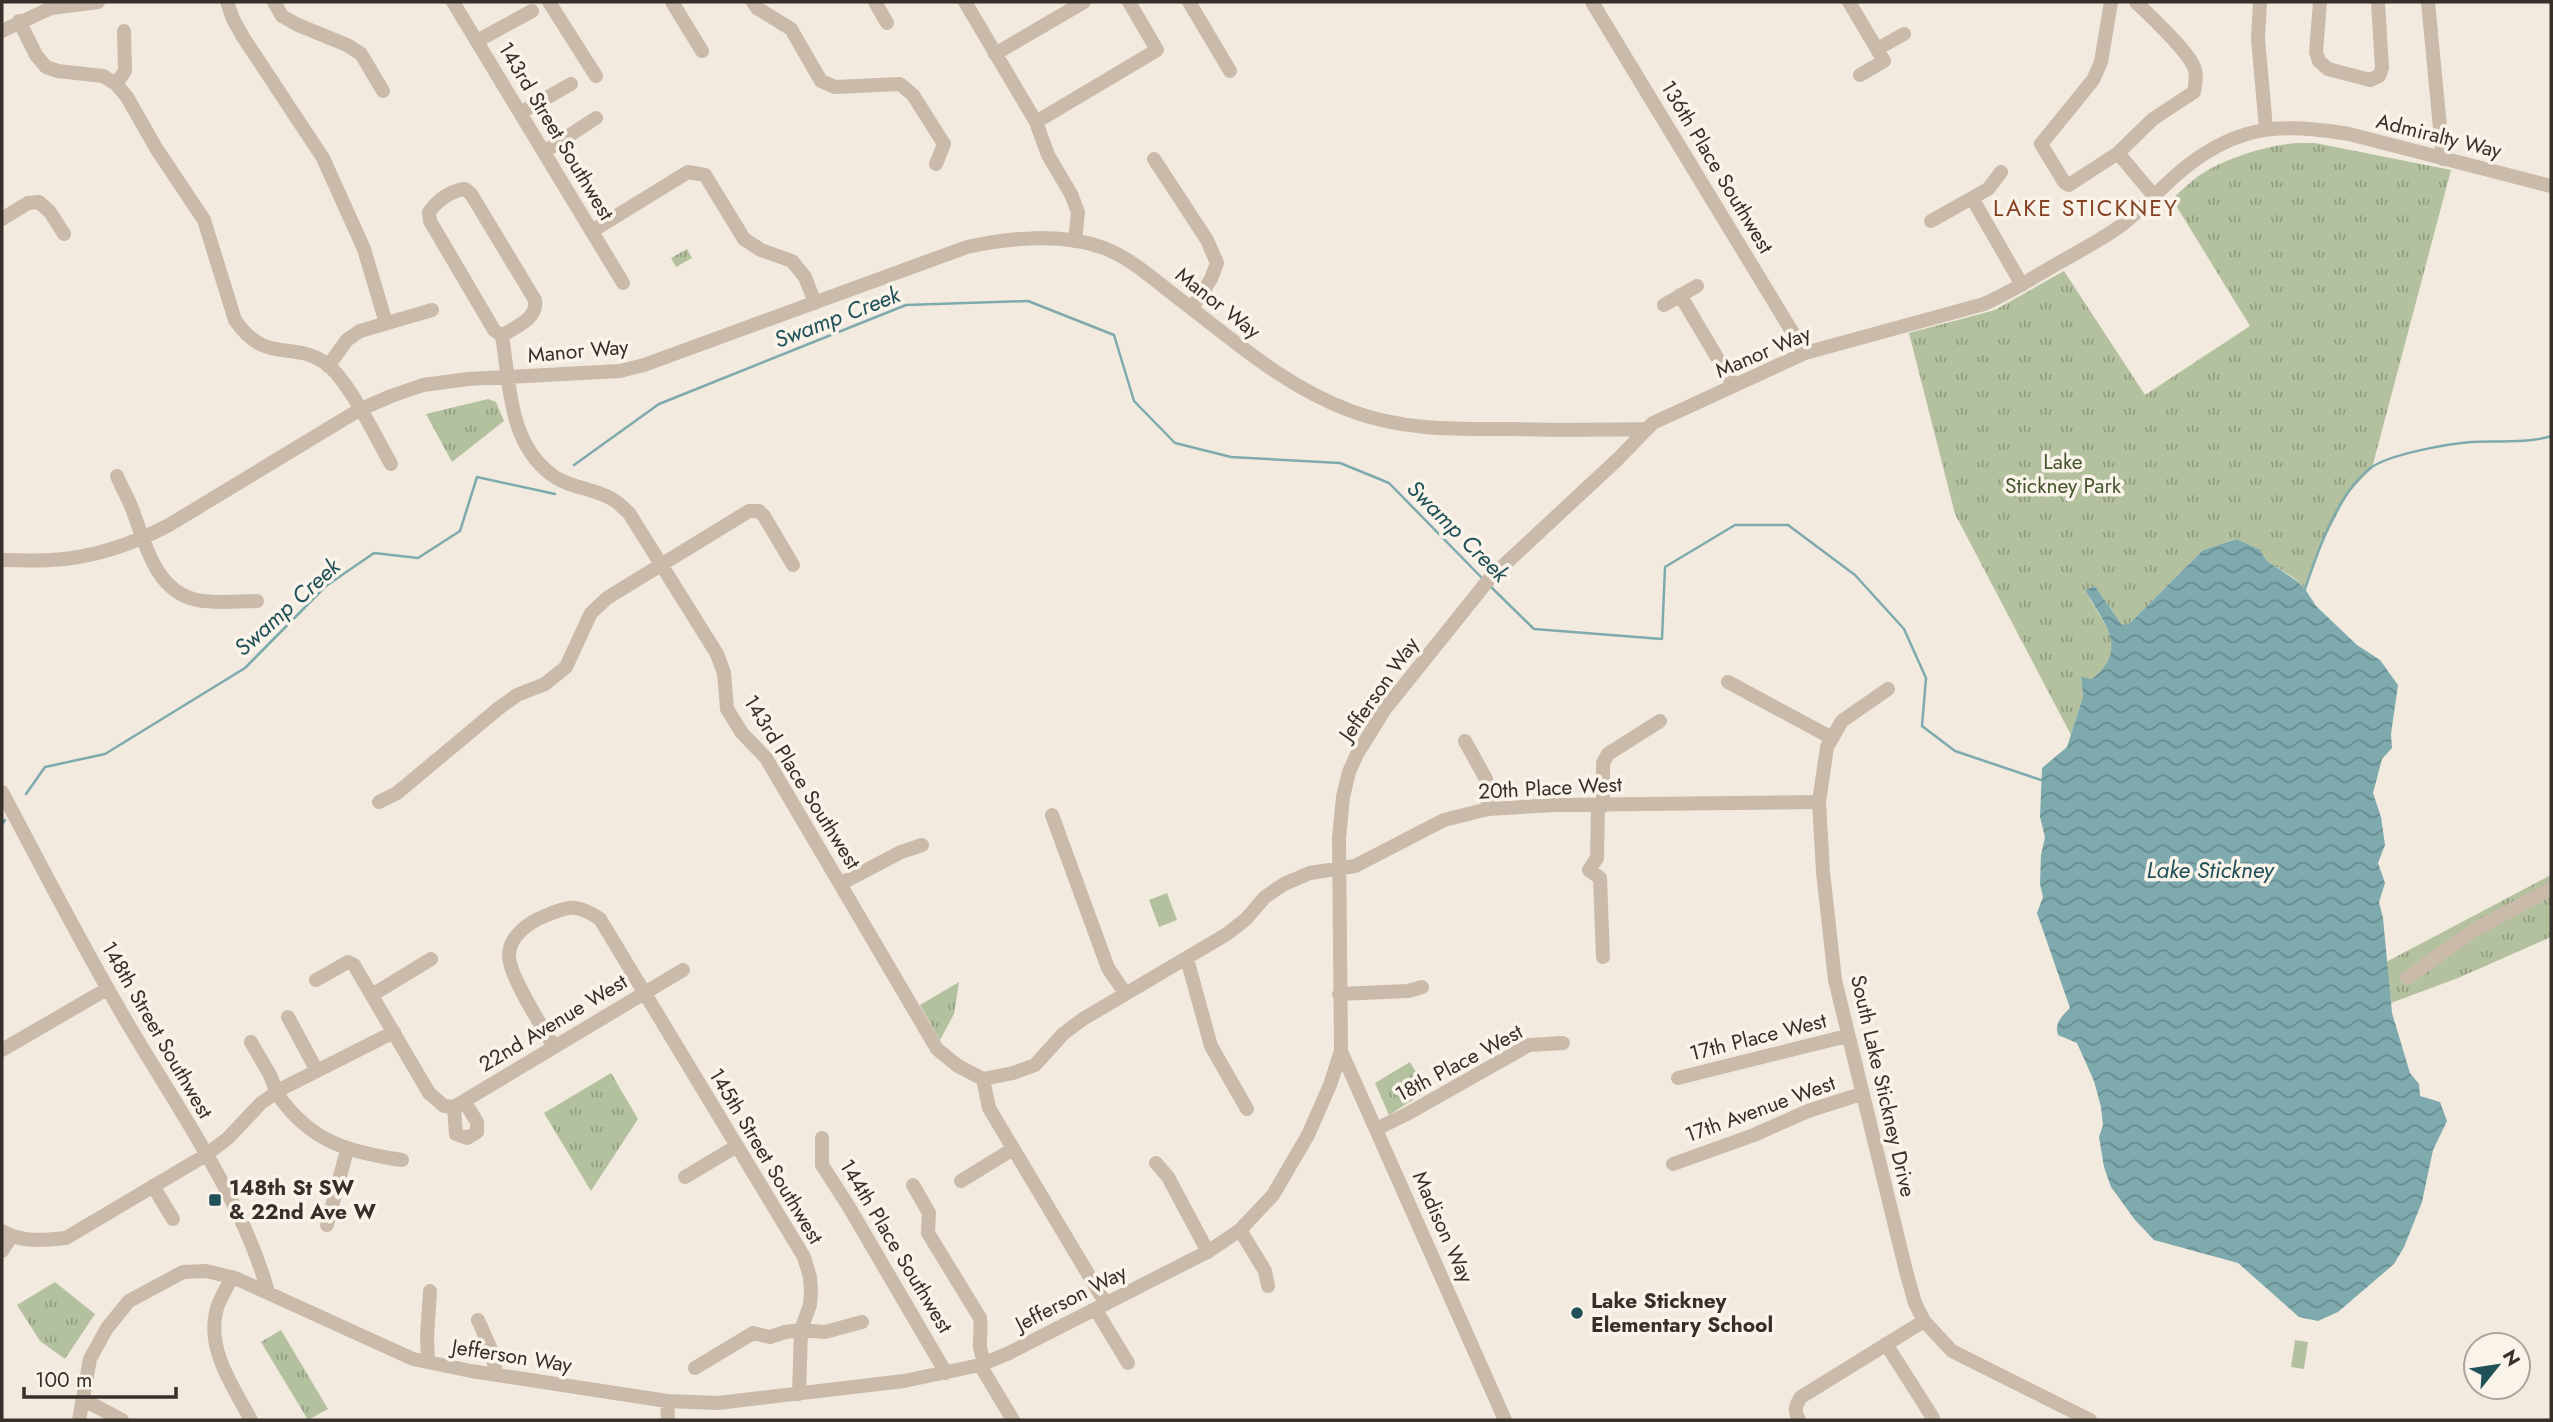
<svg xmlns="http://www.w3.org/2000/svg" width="2553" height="1422" viewBox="0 0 2553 1422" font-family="Jost,sans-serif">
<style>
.grass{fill:#b3c19e}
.park{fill:url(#park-tufts)}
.water{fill:url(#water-waves)}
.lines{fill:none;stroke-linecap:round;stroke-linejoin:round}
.stream{stroke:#7eaaae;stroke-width:2.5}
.minor{stroke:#cabaaa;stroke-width:14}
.poi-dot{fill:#205158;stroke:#f9f3ea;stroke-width:2.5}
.labels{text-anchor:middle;stroke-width:7;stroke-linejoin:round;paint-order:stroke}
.street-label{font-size:21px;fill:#372f29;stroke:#f9f3ea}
.park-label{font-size:21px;fill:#44552e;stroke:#f9f3ea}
.poi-label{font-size:21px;font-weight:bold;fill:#372f29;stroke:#f9f3ea;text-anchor:start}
.neighbourhood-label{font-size:23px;letter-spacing:2px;fill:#844124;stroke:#f9f3ea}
.water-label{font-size:23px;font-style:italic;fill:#205158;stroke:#f9f3ea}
</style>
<defs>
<pattern id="park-tufts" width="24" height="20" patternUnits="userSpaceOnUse" patternTransform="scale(1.75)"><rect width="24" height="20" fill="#b3c19e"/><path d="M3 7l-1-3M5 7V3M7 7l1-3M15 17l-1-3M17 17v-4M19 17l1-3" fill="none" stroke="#929d81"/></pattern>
<pattern id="water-waves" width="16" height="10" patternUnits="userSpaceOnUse" patternTransform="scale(1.75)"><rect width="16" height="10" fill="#7eaaae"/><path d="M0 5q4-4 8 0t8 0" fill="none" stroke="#688b8e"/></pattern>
</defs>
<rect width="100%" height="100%" fill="#f2eade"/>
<path class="grass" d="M1167,893L1177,920L1159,927L1149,900Z
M2295,1340L2308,1342L2304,1369L2291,1367Z"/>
<path class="park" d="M2297,143H2315L2451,170L2372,468L2348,493L2317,553L2305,589L2297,580L2267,561L2259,549L2235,539L2203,550L2130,623L2122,625L2095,586L2085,590C2102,625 2132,646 2092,679L2081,678L2083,697L2071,735L1955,514L1909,333L1995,310L2064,271L2145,395L2250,326L2172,199C2180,192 2188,184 2197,177C2222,159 2267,145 2297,143Z
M687,249L692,258L676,267L671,258Z
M488,399L496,402L504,421L452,462L426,414Z
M2551,875V937L2458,978L2391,1003L2386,962Z
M959,982L954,1014L940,1040L920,1005Z
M1410,1062L1427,1091L1389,1115L1375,1083Z
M611,1073L638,1119L591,1191L544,1113Z
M55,1282L95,1314L65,1359L40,1341L17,1305Z
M281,1330L328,1409L308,1420L261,1342Z"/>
<path class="water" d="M2236,539L2259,549L2267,561L2297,581L2305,589L2316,606L2357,645L2380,660L2398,685L2391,734L2392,748L2382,759L2373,793L2381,817L2385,845L2378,863L2385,883L2379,902L2383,918L2392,1013L2410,1073L2419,1084L2420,1096L2440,1102L2447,1121L2433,1150L2422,1202L2404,1247L2394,1264L2338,1312L2318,1321L2299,1317L2238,1263L2154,1240L2135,1220L2111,1187L2104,1167L2099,1137L2103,1125L2101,1107L2094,1081L2077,1043L2058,1035C2054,1023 2062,1016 2070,1008L2037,913L2043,897L2040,884L2041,855L2045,837L2040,817L2042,768L2067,747L2083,697L2081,677L2092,679C2130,648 2104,624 2085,590L2095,586L2122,625L2130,623L2203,550Z"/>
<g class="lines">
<path class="stream" d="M574,465L659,404L906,305L1028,301L1114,335L1134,401L1175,443L1231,457L1340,463L1389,483L1482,578
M1489,585L1534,629L1662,639L1665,567L1735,525H1788L1855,575L1904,629L1926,678L1922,726L1955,751L2041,780
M2305,589C2318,550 2338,492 2372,467C2391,454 2447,444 2471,442C2492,441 2533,443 2551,436
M26,794L45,767L105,754L245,668L326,586L374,553L418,558L460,531L477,477L555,494
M2,825L5,820"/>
<path class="minor" d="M227,2L233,19L243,37L323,158L364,249L386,323
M274,2L282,16L298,25L347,45L361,54L383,91
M453,2L623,283
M549,2L596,76
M672,2L702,51
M753,2L757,8L791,29L821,81L835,87L900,84L913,95L944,144L936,164
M875,2L887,23
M965,2L1036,122L1048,155L1071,194L1078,212L1075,241
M1189,2L1230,71
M1592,2L1805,353
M1849,2L1884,61L1860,75
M2111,2L2101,62L2093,80L2041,144L2064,182L2069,185L2118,153L2153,119L2194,92C2195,85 2197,78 2195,70C2191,53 2150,16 2136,2
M2260,2L2258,39L2266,128
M2320,2L2316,52L2319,61L2328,69L2370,80L2379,76L2382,68L2378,2
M2428,2L2443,159
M19,21L36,55L46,67L58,71L103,76L116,84L127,97L156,148L204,220L235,320C266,365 290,340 324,362C348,378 376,438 391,464
M2,31L51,8L98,2
M477,41L532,11
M1877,49L1904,34
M995,54L1084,2
M116,84L125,71L124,31
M520,113L571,84
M1036,122L1157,50L1129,2
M544,152L596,118
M2118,153L2154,196
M1154,159L1207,240L1217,263L1211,279L1192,308
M1972,198L2022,285
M2,219L28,203L39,202L50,212L64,234
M1931,221L1988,189L2001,172
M592,231L688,172L705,175L744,239L761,250L792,261L805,277L815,303
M1680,295L1734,386
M1664,305L1697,286
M502,336C516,326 538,319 535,300L471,194L465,189C450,191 438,200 429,212L430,221L494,330L502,336C510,383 508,443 552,475C569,488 594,488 612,499C618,502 623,508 629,513L717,654L724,673L727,709L742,733L766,758L937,1049L958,1066L983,1079L989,1108L1106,1304
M328,366L347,340L360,331L432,310
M117,476C121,486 127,496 131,506C145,541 154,591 197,600C216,604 238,601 257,601
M2,560C18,560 34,561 51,560C92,558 133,544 169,525L359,410L391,396L423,385L468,379L620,371L644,365L967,247C1010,238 1061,232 1104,248C1130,258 1152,278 1174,295C1231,338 1283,386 1351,411C1404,431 1459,429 1514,429C1558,430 1603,430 1647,429L1653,423L1805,353L1984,304C2009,293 2031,279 2055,265C2076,253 2099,241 2119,227C2143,209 2163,185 2187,166C2241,124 2284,123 2349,134L2551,186
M1728,682L1832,738
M1888,689L1842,721L1827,747L1819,802L1823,872L1835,980L1906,1271L1915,1303L1924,1321L1952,1351L2090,1420
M1465,741L1486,779L1488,809
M2,792C44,871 85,952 131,1029C179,1110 244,1203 268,1292
M379,802L397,793L499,708L517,695L545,684L566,667L591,613L607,598L749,511H759L764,516L793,565
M1598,806L1597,858L1589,870L1600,878L1603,957
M1603,806V763L1608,754L1660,721
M1052,815L1108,968L1125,993
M840,884L901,852L922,845
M1187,959L1211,1046L1247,1109
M2407,978L2474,930L2551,889
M316,980L348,962L354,965L429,1093L444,1106L454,1107L683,970
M1339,994L1408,991L1422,987
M372,995L431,959
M288,1017L317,1071
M251,1042C257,1053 264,1064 270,1075C273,1081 274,1089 278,1095C311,1142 348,1152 402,1160
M554,1047C543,1028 507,973 509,954C510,936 529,922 545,916C569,905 578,904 600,919L804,1257L810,1277L811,1292L810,1305L801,1330L799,1394
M2,1050L107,989
M1341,1051L1505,1420
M1678,1078L1847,1036
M983,1079L1013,1073L1035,1065L1063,1034L1083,1019L1227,934L1246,919L1265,897L1284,884L1310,873L1355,866L1444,820L1488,809L1555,805L1819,802
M454,1107L456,1134L467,1138L477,1132V1122L464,1101
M1376,1129L1407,1114L1529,1045L1563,1043
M822,1138V1165L849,1207L946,1373
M1156,1163L1168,1177L1208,1252
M1673,1164L1754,1135L1808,1111L1861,1094
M685,1177L737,1146
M961,1181L1013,1149
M913,1185L929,1213L928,1233L980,1318C983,1339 975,1341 985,1363
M153,1186L173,1219
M327,1225L347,1150
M1240,1230L1265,1271L1268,1286
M2,1231C21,1243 45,1240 66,1238L206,1155L228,1138L261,1103L283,1088L394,1032
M2,1251L11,1237
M232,1277C227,1288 218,1301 216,1312C207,1351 234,1388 251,1420
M1096,1310L1128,1363
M478,1320L490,1347L497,1375
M1886,1344L1933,1418
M428,1362L427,1337L430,1291
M980,1365L1013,1420
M695,1368L753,1333L770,1337L785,1332L801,1330L825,1332L862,1322
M82,1399L122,1420
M667,1401L668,1420
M79,1420L90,1359L107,1328L129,1301L183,1272L206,1271L235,1278L413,1359L471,1371L667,1401L718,1403L904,1381L980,1365L1009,1353L1209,1251L1240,1230L1273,1195L1308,1135L1330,1085L1341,1051L1339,838L1343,797L1349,772L1357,754L1385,709L1490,578L1618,459L1647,429
M1799,1420C1794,1410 1795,1406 1801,1397L1924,1321"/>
</g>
<g class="poi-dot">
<rect x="208" y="1193" width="14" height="14" rx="3.5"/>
<circle cx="1577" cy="1313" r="7"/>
</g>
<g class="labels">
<g class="street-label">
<text transform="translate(556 131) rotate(59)" y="7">143rd Street Southwest</text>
<text transform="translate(2439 136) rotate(14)" y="7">Admiralty Way</text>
<text transform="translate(1717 167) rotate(59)" y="7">136th Place Southwest</text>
<text transform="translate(1218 303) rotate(38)" y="7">Manor Way</text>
<text transform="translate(578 351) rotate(-5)" y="7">Manor Way</text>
<text transform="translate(1763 352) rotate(-23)" y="7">Manor Way</text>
<text transform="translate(1379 689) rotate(-55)" y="7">Jefferson Way</text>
<text transform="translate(802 782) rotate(58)" y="7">143rd Place Southwest</text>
<text transform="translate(1550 788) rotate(-3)" y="7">20th Place West</text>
<text transform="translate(553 1023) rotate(-31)" y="7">22nd Avenue West</text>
<text transform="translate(157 1030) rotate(60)" y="7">148th Street Southwest</text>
<text transform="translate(1758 1037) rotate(-14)" y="7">17th Place West</text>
<text transform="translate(1459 1063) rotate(-28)" y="7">18th Place West</text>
<text transform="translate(1883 1086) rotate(77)" y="7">South Lake Stickney Drive</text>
<text transform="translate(1760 1109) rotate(-20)" y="7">17th Avenue West</text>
<text transform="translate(766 1156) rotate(59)" y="7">145th Street Southwest</text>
<text transform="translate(1443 1227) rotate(66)" y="7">Madison Way</text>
<text transform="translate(896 1246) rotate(59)" y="7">144th Place Southwest</text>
<text transform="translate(1071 1298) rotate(-27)" y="7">Jefferson Way</text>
<text transform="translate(512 1356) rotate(9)" y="7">Jefferson Way</text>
</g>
<g class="park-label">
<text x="2063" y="469">Lake<tspan x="2063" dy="24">Stickney Park</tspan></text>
</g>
<g class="poi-label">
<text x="229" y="1195">148th St SW<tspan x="229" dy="24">&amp; 22nd Ave W</tspan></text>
<text x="1591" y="1308">Lake Stickney<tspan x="1591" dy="24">Elementary School</tspan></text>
</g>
<g class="neighbourhood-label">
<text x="2086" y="216">LAKE STICKNEY</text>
</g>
<g class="water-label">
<text transform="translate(837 317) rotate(-21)" y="8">Swamp Creek</text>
<text transform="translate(1458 531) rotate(45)" y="8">Swamp Creek</text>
<text transform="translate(287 607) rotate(-42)" y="8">Swamp Creek</text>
<text x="2210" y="878">Lake Stickney</text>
</g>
</g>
<rect width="2553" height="1422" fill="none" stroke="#372f29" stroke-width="7"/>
<g transform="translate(2497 1366) rotate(60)"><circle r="33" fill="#f9f3ea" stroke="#aba59d" stroke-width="2"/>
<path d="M0-5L12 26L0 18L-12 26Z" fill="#205158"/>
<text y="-10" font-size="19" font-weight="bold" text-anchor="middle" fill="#372f29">N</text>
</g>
<path d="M24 1387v10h152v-10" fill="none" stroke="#372f29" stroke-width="3.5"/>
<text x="35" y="1387" font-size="21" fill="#372f29" stroke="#f9f3ea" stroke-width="5" paint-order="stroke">100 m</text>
</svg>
